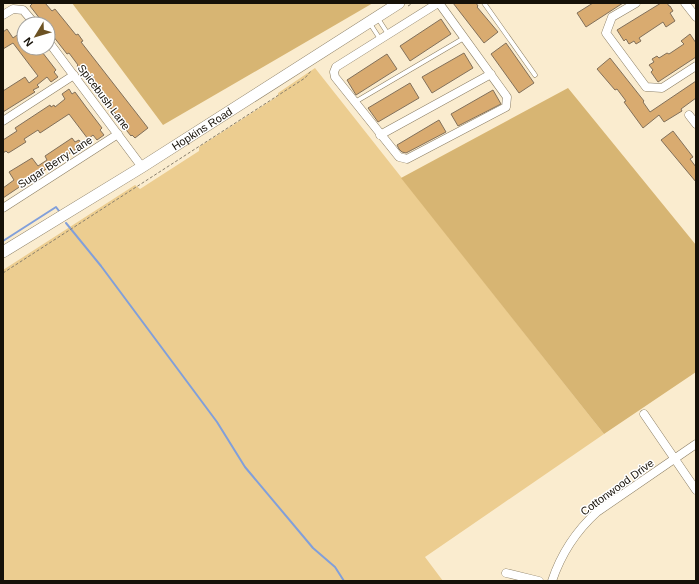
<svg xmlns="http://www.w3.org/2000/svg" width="699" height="584" viewBox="0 0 699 584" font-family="Helvetica,sans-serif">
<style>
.green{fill:#eccd90}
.forest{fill:#d7b573}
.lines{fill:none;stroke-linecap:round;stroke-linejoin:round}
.stream{stroke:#819fda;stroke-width:2}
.building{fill:#d9ab70;stroke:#82705a}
.lane-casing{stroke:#8b7e64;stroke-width:5}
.street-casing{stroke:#8b7e64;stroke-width:9}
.secondary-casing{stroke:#8b7e64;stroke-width:12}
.path{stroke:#897f6c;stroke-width:1;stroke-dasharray:3 2;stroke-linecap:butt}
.lane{stroke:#fff;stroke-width:4}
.street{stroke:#fff;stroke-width:8}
.secondary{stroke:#fff;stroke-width:11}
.labels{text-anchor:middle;stroke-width:3;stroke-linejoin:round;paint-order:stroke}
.street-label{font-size:11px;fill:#161108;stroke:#fff}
</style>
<rect width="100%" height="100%" fill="#faeccf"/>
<path class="green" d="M315,68L604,434L425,557L443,581H3V270L135,185L140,189L199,151V147L278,96V93Z"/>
<path class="forest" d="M72,3H373L163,125Z
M568,88L696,245V372L604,434L401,178Z"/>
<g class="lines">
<path class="stream" d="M66,223L101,266L217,422L245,467L313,548L335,567L344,581
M3,241L56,207L59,211"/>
</g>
<path class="building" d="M33,3H45L52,11L55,9L76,35L78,34L83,41L81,42L148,128L135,138L132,135L131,136L119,121L120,120L118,117L111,108L110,109L98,94L99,93L97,89L90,80L89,82L77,66L78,65L69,53L67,54L53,36L55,35L48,24L46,23L44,24L30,6Z
M453,3H476L478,6L477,7L498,32L484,43Z
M593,3H623L586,27L577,13Z
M661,3H667L669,6H670L673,11L670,13L675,21L666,27L663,22L639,38L641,41L636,44L634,41L629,44L626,39L624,41L617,30Z
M441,19L451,34L410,61L400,46Z
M7,29L13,38L24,30V48H39L56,70L54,72L58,77L51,82L47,77L37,85L39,87L33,90L35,92L3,112V91L25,77L29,83L38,76L13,43L3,49V32Z
M690,34L696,43V57L658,82L651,72L653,70L649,65L654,62L652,59L657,56L659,58L667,53L669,54L684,44L681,41Z
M506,43L534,83L519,93L491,54Z
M464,53L473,68L432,93L422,77Z
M387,54L397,69L356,95L347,80Z
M610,58L644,101L643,102L650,112L696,81V98L681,109L682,111L664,122L659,115L643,128L624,102L626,101L617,89L615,90L597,69Z
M410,83L419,98L378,122L368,108Z
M69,89L72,94L75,92L86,107L102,128L100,130L104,135L97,140L93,135L88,139L69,114L40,133L38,130L24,139L26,142L10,152L8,153L6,151L3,153V140L17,131L15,128L50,105L51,107L54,105L55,107L65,99L62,94Z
M493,90L501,104L458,126L451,114Z
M439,120L446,132L406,153L402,152L399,149L397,145Z
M673,131L693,157L690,159L696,167V182L661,140Z
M72,138L75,142L79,140L83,146L77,151L76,149L3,198V188L14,180L9,172L32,158L38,166L47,160L45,156Z"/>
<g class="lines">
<defs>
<path id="lane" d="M484,3L535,75
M377,17L388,34
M369,22L380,39
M355,102L464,38"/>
<path id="street" d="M438,3L336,67L334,72L335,77L399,157L407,159L506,107L507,97L439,3
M636,3L612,17L606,33L646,87L662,88L696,66
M685,3L696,17
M3,15L13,9L23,10L35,24
M48,41L142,167
M689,115L696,124
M3,121L74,75
M380,135L491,74
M3,208L118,134
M644,414L696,490
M506,573L539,581
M552,581C561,554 576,531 597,512L696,444"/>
<g id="secondary">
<path id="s1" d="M3,252L142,167L399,3"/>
</g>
</defs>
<use href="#lane" class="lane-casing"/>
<use href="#street" class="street-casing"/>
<use href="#secondary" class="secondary-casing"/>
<path class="path" d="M408,6L413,3
M3,273L305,78L311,71"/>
<use href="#lane" class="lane"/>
<use href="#street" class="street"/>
<use href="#secondary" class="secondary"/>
</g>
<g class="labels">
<g class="street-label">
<text transform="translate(104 97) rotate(53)" y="4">Spicebush Lane</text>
<text dy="4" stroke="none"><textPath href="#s1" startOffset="234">Hopkins Road</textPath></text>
<text transform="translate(55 162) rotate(-33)" y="4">Sugar Berry Lane</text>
<text transform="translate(617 487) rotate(-36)" y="4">Cottonwood Drive</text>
</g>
</g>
<rect width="699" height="584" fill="none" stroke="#161108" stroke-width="8"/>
<g transform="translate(36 36) rotate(232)"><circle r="19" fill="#ffffff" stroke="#a2a09c"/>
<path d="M0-3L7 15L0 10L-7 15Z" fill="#6c5223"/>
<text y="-6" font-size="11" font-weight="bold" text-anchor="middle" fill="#161108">N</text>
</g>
</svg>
